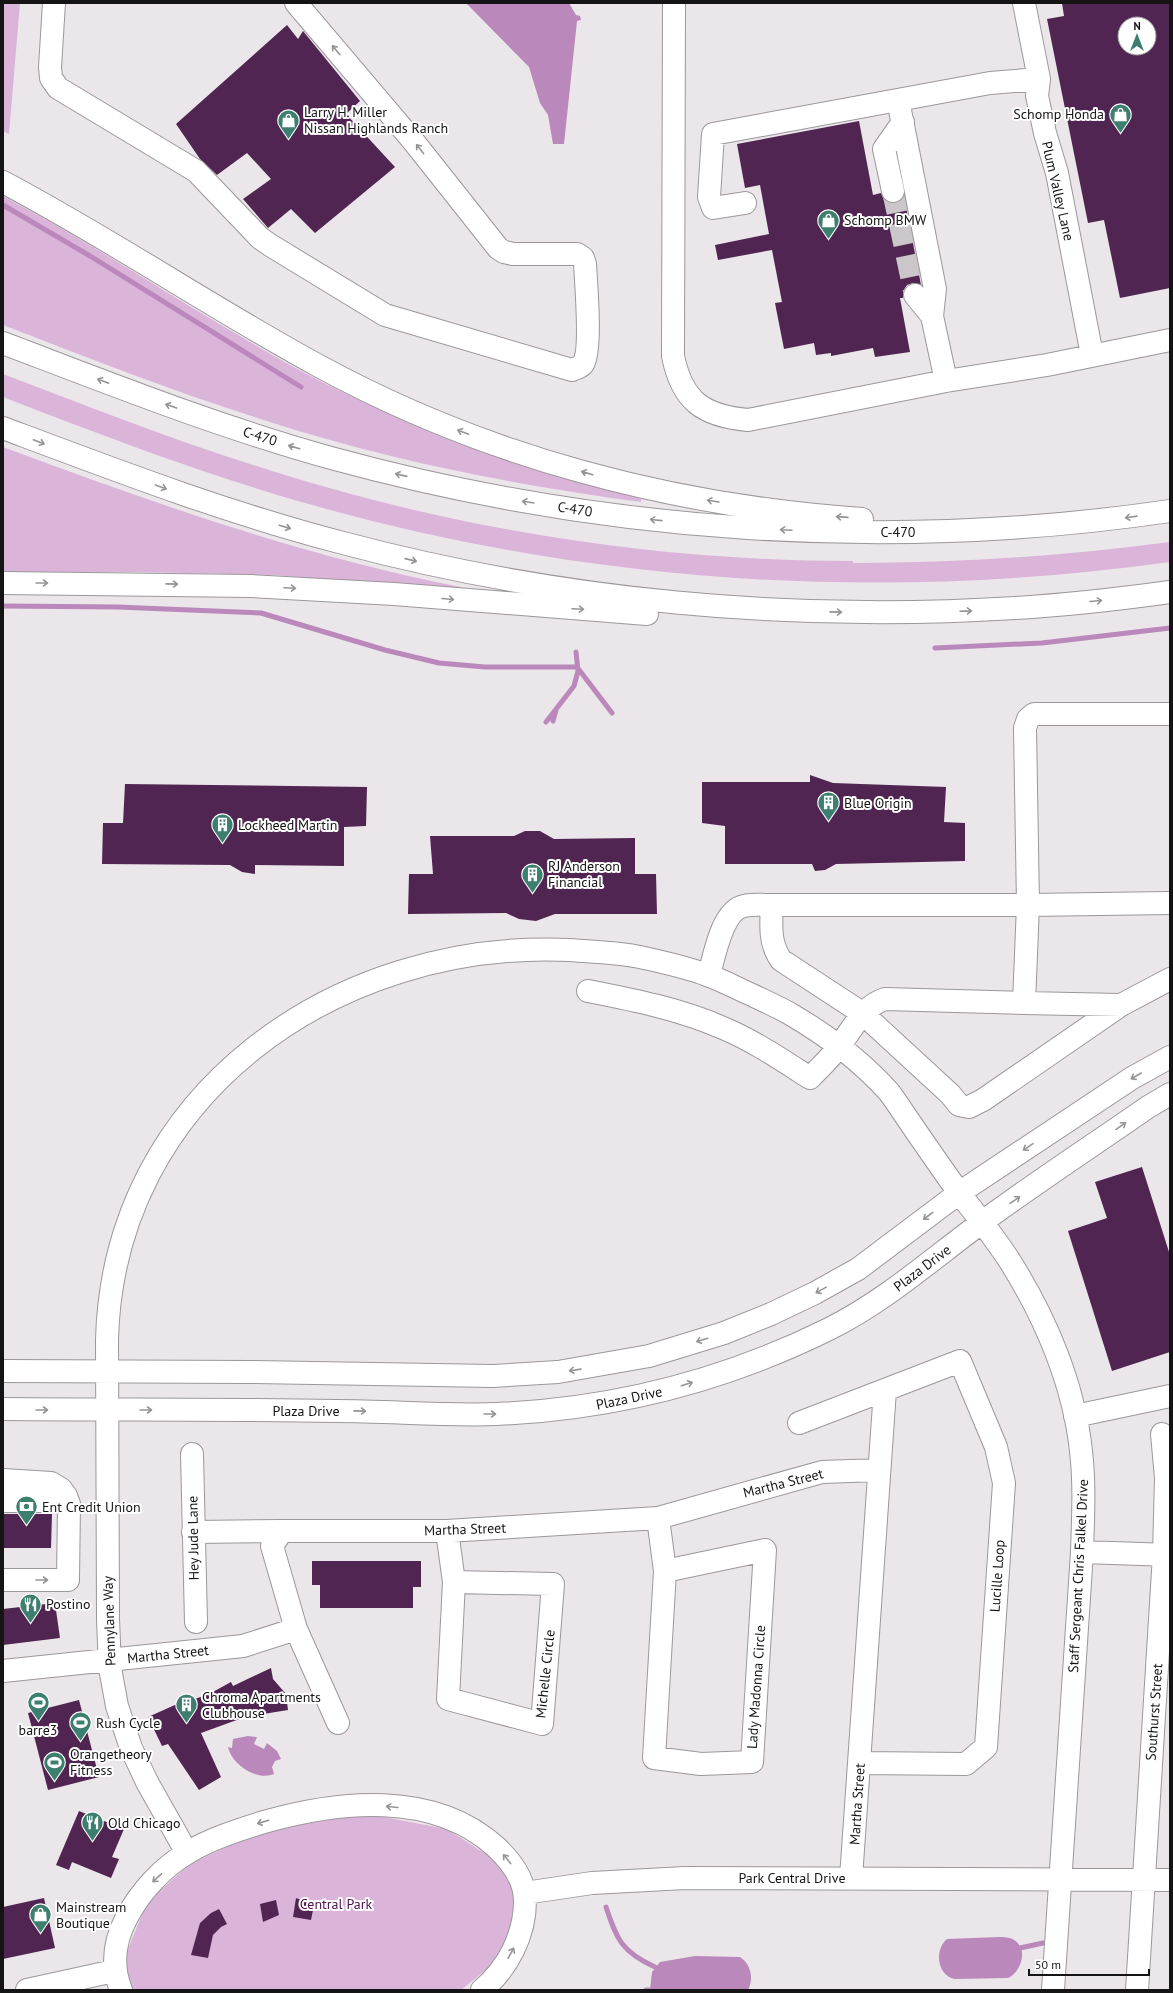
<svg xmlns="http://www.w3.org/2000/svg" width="1173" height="1993" viewBox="0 0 1173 1993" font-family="'PT Sans',sans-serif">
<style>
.green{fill:#dbb4da}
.water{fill:#ba88ba}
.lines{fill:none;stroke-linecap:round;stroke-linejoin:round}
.stream{stroke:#ba88ba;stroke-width:5}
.building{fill:#512552;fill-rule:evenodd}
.minor-tunnel{stroke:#cac6ca;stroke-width:22;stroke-dasharray:22 11;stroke-linecap:butt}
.minor-casing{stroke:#9b979b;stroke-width:24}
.highway-casing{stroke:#9b979b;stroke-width:24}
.minor{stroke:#fff;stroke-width:22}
.highway{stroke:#fff;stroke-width:22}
.oneway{stroke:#969596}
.labels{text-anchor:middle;stroke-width:4;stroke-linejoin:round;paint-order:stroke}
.poi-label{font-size:14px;fill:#151415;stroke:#fff;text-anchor:start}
.street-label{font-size:14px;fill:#151415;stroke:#fff}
.park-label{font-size:14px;fill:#4d0f4f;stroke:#fff}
</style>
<rect width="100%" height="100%" fill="#eae6ea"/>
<path class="green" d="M3,3H20L9,134L3,131Z
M3,196C112,254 214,326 324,383C426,435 531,469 641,499V502C516,485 391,461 270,422C180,394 91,359 3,325Z
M3,374C92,408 181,443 272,471C459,530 657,561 853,561V563C959,563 1064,556 1170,542V562C874,603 579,583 291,499C193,470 98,434 3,397Z
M3,447C153,503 303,556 461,587L460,591L274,575L137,572H3Z
M327,1817H384L447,1829L498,1862L520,1901L498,1960L461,1990H134L126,1977V1954L147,1902L190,1864L262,1831Z"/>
<path class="water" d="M466,3H569L576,15L580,16L581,20L577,21L564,144H553L548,115L540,103L529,67Z
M248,1736L257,1737L254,1744L264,1749L267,1743L277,1751L281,1759L275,1761L272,1767L274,1774C257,1781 232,1765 228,1747L232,1748L233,1739Z
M999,1937C1003,1937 1010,1937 1014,1940C1029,1949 1021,1972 1008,1978L955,1979C937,1976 934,1950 947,1939Z
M695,1956L740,1957C751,1964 754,1979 748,1990H650L652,1972L660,1962Z"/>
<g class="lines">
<path class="stream" d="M3,205L90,256L301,387
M3,606L118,607L261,613L385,650L439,663L485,667H577L612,713
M935,648L1042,643L1170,628
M553,721L556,710
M546,722L574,686L578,671L576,652
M606,1907C617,1940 622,1952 655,1967
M1020,1948L1043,1943
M646,1990H650"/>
</g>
<path class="building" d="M1062,3H1170V288L1120,298L1104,220L1088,223L1047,19L1064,16ZM1125,24H1149V48H1125Z
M287,25L298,39L303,31L360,101L346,114L395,167L315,233L291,209L268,228L243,199L271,179L247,153L217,175L200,159L176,124Z
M859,121L873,195L881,193L884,200L890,203H895L901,200L904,196L921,285L913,283L907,285L903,291V298H900L910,352L875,357L873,348L831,356V353L816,355L814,343L784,349L775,303L782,302L772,250L718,260L715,245L769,234L760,185L745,188L737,144Z
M810,775L833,783L946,787L944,822L965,823V861L836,864L825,870L815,871L812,864H725V826L702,823V782H810Z
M125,784L367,787L366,826L344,827V866L255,865V874L242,872L230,865L102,864L103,823H123Z
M525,831H540L554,839L635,838V874H656L657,914H555L536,921L519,919L506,913L408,914L409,874H433L430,836H514Z
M1142,1167L1170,1255V1352L1112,1371L1068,1231L1107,1218L1095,1182Z
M3,1514H52L51,1548H3Z
M312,1561H421V1587H413V1608H320V1585H312Z
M55,1603L60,1638L3,1645V1609Z
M271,1668L273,1679L286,1694L288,1710L245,1717L201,1733L221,1777L199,1790L168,1744L162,1746L148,1717L186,1700L187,1702L211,1693L231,1682L233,1686Z
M79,1700L99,1777L48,1790L28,1713Z
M79,1811L124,1829L112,1857L119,1859L111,1878L72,1862L69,1870L56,1865Z
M44,1898L55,1948L3,1959V1907Z
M296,1898L314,1905L311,1920L293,1917Z
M276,1900L279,1915L263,1922L260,1904Z
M219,1909L227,1924L221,1927L213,1935L208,1958L191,1955L200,1923L211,1913Z"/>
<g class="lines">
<path class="minor-tunnel" d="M893,191L915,295"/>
<defs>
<path id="minor" d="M54,3L50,67L51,78L58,88L196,171L260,238L270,245L385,315L572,370C576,368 580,368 583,364C592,351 586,283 585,264L583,258L577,254H513L504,252L498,248L414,142L296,3
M674,3L673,356C682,401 703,416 748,420L946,381L1047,365L1170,340
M1024,3L1039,79L1037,96L1045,133L1057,173L1092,355
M898,100L935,289L932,316L946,381
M893,191L884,149L903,122
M745,203L713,208L709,197L713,134L990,83L1039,79
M915,295L932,316
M1170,714H1034L1028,719L1025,728L1028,905H772C771,924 769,943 781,960L862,1013L950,1094L959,1105L969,1107L983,1100L1121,1005L1170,979
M709,975C714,957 722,910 744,906C753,904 763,905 772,905
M588,991C634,1000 680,1009 723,1028C754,1041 782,1060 810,1078C820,1067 832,1057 840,1045C854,1027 862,1007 885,999L1024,1003
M1121,1005L1024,1003L1028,905L1170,903
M3,1371L251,1372L493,1376L558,1372L649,1356L724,1333L771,1314L815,1293L858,1269L959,1193L1132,1078L1170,1057
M3,1409C114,1410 225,1409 336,1411C390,1411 444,1416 497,1414C614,1409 724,1381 829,1329C885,1301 931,1260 981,1223C1035,1183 1092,1146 1148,1107L1170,1094
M1075,1416L1170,1396
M799,1423L960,1361L996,1447L1004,1483L986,1747L966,1764L860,1763
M192,1454L196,1622
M3,1480L51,1483L61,1489L66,1496L69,1504L68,1580H3
M3,1501H52L69,1504
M658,1518L665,1571L654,1758L701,1764L752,1762L765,1550L665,1571
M447,1531L454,1582L448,1699L542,1724L553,1584L454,1582
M193,1532L282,1531
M1082,1552L1170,1555
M296,1629L338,1723
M3,1671L243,1646L296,1629L272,1546L282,1531H447L658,1518L822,1472L879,1470
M187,1853L147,1782L131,1748L117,1706L110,1668L108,1619L107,1340C113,1094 337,939 570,950C593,952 617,952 640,957C662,962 686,967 707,975C722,980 736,988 750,994C764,1001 779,1007 792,1015C826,1035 862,1062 889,1092C895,1100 901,1109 907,1118C924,1143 942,1169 960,1194C978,1217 996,1239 1011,1263C1046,1319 1074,1385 1081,1451C1085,1485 1083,1518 1082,1552L1053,1990
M851,1878L885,1390
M525,1893L592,1883L685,1878L1170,1880
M27,1990L114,1971
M121,1990C111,1965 114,1941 127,1917C140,1892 162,1868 187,1853C210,1839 238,1830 264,1822C338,1801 433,1790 496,1847C511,1861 525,1880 525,1901C525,1935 508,1968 482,1990
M1137,1990L1164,1555L1166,1478L1162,1434"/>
<path id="highway" d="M3,182C111,239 212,308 319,366C486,457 673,506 862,519
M3,343C111,384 219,427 331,458C604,533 890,552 1170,511
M3,428C115,470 227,513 343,543C561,601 790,622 1015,608C1067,605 1119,599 1170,592
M3,583L251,586L394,594L647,614"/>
</defs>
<use href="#minor" class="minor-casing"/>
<use href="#highway" class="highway-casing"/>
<use href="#minor" class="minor"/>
<use href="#highway" class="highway"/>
</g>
<defs><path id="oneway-shaft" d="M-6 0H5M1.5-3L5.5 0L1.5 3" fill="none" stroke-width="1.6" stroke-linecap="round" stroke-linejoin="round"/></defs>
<g class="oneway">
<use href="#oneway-shaft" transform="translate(336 50) rotate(-130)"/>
<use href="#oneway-shaft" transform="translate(420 149) rotate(-128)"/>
<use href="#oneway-shaft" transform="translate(103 381) rotate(-159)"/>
<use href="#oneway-shaft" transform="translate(171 406) rotate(-161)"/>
<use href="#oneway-shaft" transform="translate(463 432) rotate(-159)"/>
<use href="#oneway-shaft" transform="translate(39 442) rotate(21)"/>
<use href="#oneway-shaft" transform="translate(294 447) rotate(-164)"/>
<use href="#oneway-shaft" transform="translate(587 473) rotate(-164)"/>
<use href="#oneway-shaft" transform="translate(401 475) rotate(-167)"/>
<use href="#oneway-shaft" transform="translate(161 487) rotate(20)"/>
<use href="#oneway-shaft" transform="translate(713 501) rotate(-171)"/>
<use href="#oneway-shaft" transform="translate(528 502) rotate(-171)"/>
<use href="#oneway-shaft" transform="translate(842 517) rotate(-176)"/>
<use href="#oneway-shaft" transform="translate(1131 517) rotate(172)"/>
<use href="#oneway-shaft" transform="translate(656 520) rotate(-174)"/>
<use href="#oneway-shaft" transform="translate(285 527) rotate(16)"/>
<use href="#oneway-shaft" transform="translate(786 530) rotate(-177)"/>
<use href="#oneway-shaft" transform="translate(411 560) rotate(13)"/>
<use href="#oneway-shaft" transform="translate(42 583)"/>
<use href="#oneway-shaft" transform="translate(172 584) rotate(1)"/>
<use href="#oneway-shaft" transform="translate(290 588) rotate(3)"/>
<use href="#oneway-shaft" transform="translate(448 599) rotate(5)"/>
<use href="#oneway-shaft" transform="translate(1096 601) rotate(-5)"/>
<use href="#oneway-shaft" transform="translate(578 609) rotate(3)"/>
<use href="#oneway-shaft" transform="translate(966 611) rotate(-2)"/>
<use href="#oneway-shaft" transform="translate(836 612) rotate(1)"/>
<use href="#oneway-shaft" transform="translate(1136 1076) rotate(150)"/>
<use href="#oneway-shaft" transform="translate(1121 1126) rotate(-35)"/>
<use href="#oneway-shaft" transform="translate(1028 1147) rotate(146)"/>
<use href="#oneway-shaft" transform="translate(1015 1200) rotate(-35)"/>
<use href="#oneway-shaft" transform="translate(928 1216) rotate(143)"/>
<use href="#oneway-shaft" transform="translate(821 1290) rotate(151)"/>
<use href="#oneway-shaft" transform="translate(702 1340) rotate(163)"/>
<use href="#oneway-shaft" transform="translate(575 1370) rotate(172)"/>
<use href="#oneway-shaft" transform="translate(687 1384) rotate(-17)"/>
<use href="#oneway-shaft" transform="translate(42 1410)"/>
<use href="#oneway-shaft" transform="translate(146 1410)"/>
<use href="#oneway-shaft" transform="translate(360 1411) rotate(1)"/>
<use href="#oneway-shaft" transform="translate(490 1414)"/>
<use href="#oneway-shaft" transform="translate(42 1580)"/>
<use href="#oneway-shaft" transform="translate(392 1807) rotate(-175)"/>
<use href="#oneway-shaft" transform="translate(263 1822) rotate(164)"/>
<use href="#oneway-shaft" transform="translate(507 1859) rotate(-129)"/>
<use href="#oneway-shaft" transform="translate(157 1878) rotate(137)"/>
<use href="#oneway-shaft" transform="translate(511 1953) rotate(-61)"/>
</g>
<defs>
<symbol id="shop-pin" viewBox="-11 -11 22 30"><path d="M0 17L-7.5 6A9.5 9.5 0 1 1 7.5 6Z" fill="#3d7f6f" stroke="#fff"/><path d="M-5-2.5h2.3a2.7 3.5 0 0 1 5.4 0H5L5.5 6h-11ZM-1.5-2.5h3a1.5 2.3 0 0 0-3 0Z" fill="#fff"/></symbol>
<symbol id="building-pin" viewBox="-11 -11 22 30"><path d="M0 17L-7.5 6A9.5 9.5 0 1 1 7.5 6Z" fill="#3d7f6f" stroke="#fff"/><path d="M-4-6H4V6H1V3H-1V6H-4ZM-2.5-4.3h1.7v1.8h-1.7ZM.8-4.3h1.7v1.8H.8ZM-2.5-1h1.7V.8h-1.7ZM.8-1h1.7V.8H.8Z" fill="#fff"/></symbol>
<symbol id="bank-pin" viewBox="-11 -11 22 30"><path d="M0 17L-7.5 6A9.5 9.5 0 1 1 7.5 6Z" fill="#3d7f6f" stroke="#fff"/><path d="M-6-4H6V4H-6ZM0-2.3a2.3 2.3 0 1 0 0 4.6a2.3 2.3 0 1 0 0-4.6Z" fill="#fff"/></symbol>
<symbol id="restaurant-pin" viewBox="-11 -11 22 30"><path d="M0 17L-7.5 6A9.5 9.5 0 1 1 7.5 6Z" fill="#3d7f6f" stroke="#fff"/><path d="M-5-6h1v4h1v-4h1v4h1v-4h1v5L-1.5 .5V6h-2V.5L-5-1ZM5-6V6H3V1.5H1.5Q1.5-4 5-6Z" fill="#fff"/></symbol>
<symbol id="stadium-pin" viewBox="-11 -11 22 30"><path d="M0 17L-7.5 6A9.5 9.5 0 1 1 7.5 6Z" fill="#3d7f6f" stroke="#fff"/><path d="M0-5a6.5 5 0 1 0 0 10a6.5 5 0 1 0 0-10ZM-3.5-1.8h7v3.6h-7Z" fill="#fff"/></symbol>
</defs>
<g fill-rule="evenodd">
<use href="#shop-pin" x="1108" y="102" width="25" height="34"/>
<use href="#shop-pin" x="276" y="108" width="25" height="34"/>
<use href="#shop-pin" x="816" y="208" width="25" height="34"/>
<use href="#building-pin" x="816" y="790" width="25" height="34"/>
<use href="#building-pin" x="210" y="812" width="25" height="34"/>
<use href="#building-pin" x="520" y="862" width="25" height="34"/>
<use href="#bank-pin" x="14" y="1494" width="25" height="34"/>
<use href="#restaurant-pin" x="18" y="1592" width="25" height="34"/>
<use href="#stadium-pin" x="26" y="1690" width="25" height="34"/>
<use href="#building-pin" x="174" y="1692" width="25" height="34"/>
<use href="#stadium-pin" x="68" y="1710" width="25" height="34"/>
<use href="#stadium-pin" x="42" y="1750" width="25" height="34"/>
<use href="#restaurant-pin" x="80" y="1810" width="25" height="34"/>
<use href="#shop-pin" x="28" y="1902" width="25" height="34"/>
</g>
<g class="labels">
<g class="poi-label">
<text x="304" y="117">Larry H. Miller<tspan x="304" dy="16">Nissan Highlands Ranch</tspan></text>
<text x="1104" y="119" text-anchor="end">Schomp Honda</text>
<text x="844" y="225">Schomp BMW</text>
<text x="844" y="808">Blue Origin</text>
<text x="238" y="830">Lockheed Martin</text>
<text x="548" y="871">RJ Anderson<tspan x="548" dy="16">Financial</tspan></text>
<text x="42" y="1512">Ent Credit Union</text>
<text x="46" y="1609">Postino</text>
<text x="202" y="1702">Chroma Apartments<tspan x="202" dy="16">Clubhouse</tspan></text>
<text x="96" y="1728">Rush Cycle</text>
<text x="38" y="1735" text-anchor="middle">barre3</text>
<text x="70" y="1759">Orangetheory<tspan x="70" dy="16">Fitness</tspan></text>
<text x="108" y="1828">Old Chicago</text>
<text x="56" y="1912">Mainstream<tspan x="56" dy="16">Boutique</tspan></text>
</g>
<g class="street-label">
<text transform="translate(1058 191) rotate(77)" y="5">Plum Valley Lane</text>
<text transform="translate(260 436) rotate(17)" y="5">C-470</text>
<text transform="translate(575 509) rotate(9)" y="5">C-470</text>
<text x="898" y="537">C-470</text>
<text transform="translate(922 1268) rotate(-37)" y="5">Plaza Drive</text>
<text transform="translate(629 1398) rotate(-12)" y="5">Plaza Drive</text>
<text x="306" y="1416">Plaza Drive</text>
<text transform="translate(783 1483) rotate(-14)" y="5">Martha Street</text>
<text transform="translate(465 1529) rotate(-2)" y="5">Martha Street</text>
<text transform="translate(193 1538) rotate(-91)" y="5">Hey Jude Lane</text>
<text transform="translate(997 1576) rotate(-86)" y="5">Lucille Loop</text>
<text transform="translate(1078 1576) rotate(-87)" y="5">Staff Sergeant Chris Falkel Drive</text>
<text transform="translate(109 1621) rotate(-92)" y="5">Pennylane Way</text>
<text transform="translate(168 1654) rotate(-6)" y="5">Martha Street</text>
<text transform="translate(545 1674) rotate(-84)" y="5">Michelle Circle</text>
<text transform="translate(756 1687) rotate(-86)" y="5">Lady Madonna Circle</text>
<text transform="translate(1154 1712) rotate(-86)" y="5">Southurst Street</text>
<text transform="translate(857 1804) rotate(-86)" y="5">Martha Street</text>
<text x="792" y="1883">Park Central Drive</text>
</g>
<g class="park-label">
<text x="336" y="1909">Central Park</text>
</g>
</g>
<rect width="1173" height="1993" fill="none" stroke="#151415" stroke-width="8"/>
<g transform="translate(1137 36)"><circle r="19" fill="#ffffff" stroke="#a1a1a1"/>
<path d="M0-3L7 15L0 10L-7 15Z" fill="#3d7f6f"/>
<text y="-6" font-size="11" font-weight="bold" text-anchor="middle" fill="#151415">N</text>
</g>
<path d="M1029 1969v6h120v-6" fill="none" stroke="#151415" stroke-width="2"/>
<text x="1035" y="1969" font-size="12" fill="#151415" stroke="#ffffff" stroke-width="3" paint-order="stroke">50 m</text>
</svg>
